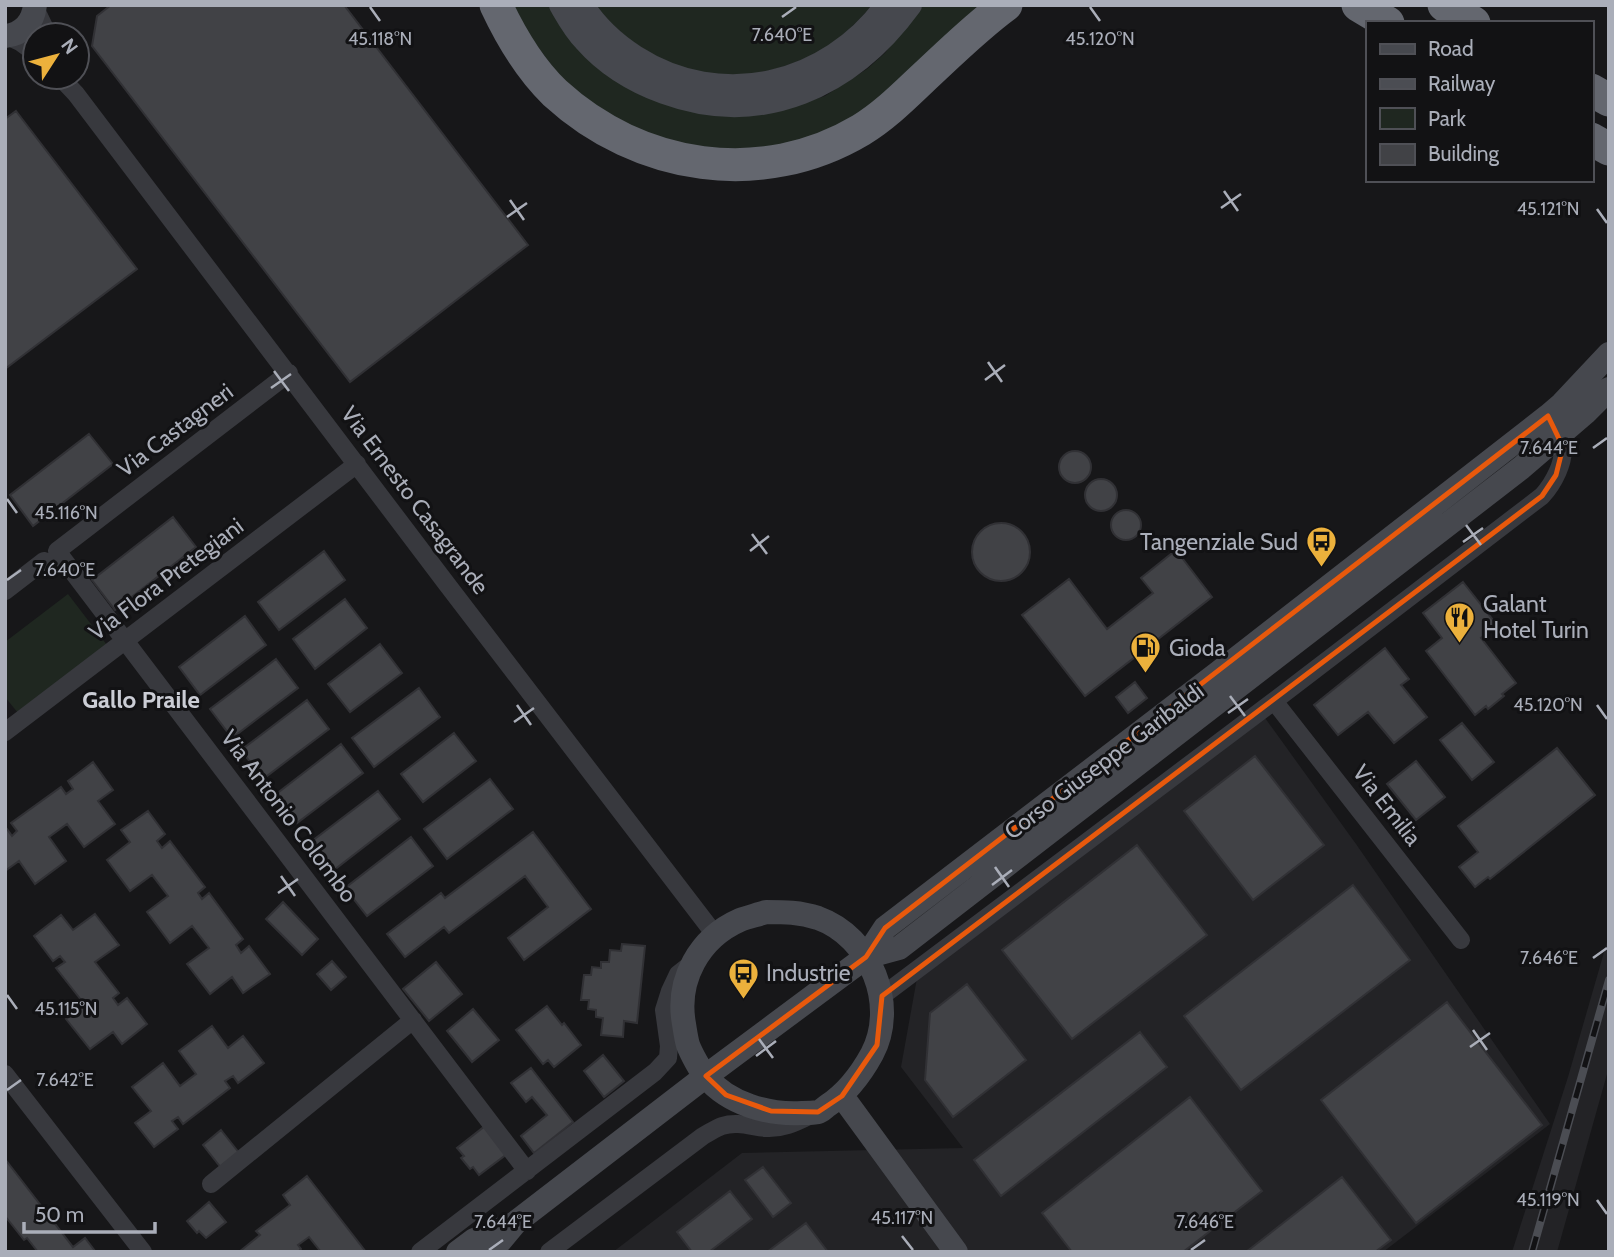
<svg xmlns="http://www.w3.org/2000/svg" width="1614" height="1257" viewBox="0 0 1614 1257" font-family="Cabin,sans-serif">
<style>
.built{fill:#232326}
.green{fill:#1f2720}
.building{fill:#414246;stroke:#313135;stroke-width:2}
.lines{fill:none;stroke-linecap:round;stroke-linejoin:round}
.street{stroke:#38393e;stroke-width:18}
.secondary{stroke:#46484e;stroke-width:24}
.highway{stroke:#64676f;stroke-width:33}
.rail-casing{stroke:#4b4d53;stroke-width:8}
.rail{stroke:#121214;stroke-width:5;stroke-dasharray:16;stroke-linecap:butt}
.marked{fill:none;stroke:#e8590c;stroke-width:5;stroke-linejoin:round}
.ticks{fill:none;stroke:#aaaeb9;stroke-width:2.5}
.labels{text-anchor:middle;stroke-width:6;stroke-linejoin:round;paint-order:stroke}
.street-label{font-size:23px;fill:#aaaeb9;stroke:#121214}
.poi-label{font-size:23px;fill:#aaaeb9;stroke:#121214;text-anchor:start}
.neighbourhood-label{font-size:24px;font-weight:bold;fill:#cbcdd5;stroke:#121214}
.ticks-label{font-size:18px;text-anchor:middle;fill:#aaaeb9;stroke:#121214;stroke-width:6;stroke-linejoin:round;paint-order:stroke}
</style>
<rect width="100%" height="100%" fill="#171719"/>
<path class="built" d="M1260,711L1356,844L1550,1124L1383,1252H613L742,1153L963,1148L901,1067L919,967Z
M1609,935V1067L1557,1252H1512L1568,1077Z"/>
<path class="green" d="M507,5H548L564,30L683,108L717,116H746L800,104L825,96L867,69L885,53L922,5H986L866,114L765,154L680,151L575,97Z
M596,5H872C860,20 837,42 820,51C796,64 762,75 734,76C681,77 627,47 596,5Z
M68,594L107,645L18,713L5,697V642Z"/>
<path class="building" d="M111,5H344L528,245L350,382L92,46L97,16Z
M16,111L137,269L5,369V119Z
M89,434L113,464L33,526L10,495Z
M1059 467a16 16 0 1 1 32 0a16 16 0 1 1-32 0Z
M1085 495a16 16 0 1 1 32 0a16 16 0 1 1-32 0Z
M1111 525a15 15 0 1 1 30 0a15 15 0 1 1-30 0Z
M173,517L196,547L115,610L92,580Z
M972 552a29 29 0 1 1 58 0a29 29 0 1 1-58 0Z
M1176,550L1212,597L1085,696L1022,615L1069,579L1107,629L1153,593L1141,578Z
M324,551L345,580L279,630L258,602Z
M1463,582L1497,625L1481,638L1516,683L1502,694L1504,696L1488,709L1486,706L1475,715L1426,651L1442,638L1423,613Z
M345,599L367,628L315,669L293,639Z
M245,616L266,645L200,695L179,667Z
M380,644L402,673L350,712L328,684Z
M1385,648L1409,679L1401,685L1427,717L1394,743L1368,712L1338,735L1314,705Z
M276,659L298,688L232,738L210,709Z
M1135,682L1147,698L1128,713L1116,697Z
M419,688L440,717L374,767L352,738Z
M307,700L329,729L263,779L241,750Z
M1462,723L1494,762L1472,780L1440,740Z
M454,733L476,761L423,802L401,774Z
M341,744L363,773L297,823L275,795Z
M1557,748L1595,795L1490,879L1488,877L1475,887L1459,867L1478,852L1458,826Z
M1255,756L1324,845L1253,900L1184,811Z
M1416,761L1445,797L1416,820L1387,784Z
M93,762L113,790L98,801L115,824L84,847L67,824L49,837L66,861L35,884L19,861L5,871V830L7,829L12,836L17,831L11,823L61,787L66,794L73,789L68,781Z
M490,779L513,809L447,859L424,829Z
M378,791L400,819L334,870L312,841Z
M148,811L165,834L157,841L162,848L170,841L205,887L198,893L202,899L209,893L243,939L236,945L241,953L249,946L270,974L243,993L232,977L210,994L187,964L209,948L192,926L170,943L147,912L168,896L152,875L130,891L107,860L130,842L121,830Z
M533,832L591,909L524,960L508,938L548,907L525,876L449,933L444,927L405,957L387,934L441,893L445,898Z
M411,837L433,866L367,916L345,888Z
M1137,845L1207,935L1072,1039L1002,950Z
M1353,885L1410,960L1241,1090L1184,1016Z
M283,902L318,939L302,955L266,919Z
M95,914L119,945L95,962L119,993L113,998L118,1005L127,998L147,1024L122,1044L113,1032L90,1049L66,1019L85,1005L56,968L65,962L60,956L53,961L34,936L61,915L73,930Z
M622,944L645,946L637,1023L624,1021L623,1037L601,1035L603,1018L596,1017V1010L588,1009L589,1000H581L584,975H591L592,967L601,968V962H609L610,950L621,951Z
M332,961L346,977L331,990L317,974Z
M436,962L462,994L429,1021L403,989Z
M967,984L1026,1060L953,1117L925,1080L930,1013Z
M1447,1002L1542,1125L1416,1223L1321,1100Z
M547,1006L562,1025L564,1023L581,1045L554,1067L548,1060L543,1064L516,1030Z
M473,1009L499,1040L472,1062L447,1031Z
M212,1026L228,1048L243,1036L264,1063L238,1083L233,1076L225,1081L230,1088L183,1124L178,1117L172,1121L178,1129L154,1147L135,1123L151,1111L132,1087L163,1063L180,1086L196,1074L179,1051Z
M1140,1032L1167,1067L1001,1196L974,1160Z
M603,1055L624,1081L604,1097L584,1071Z
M531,1068L573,1122L534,1153L521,1136L547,1115L532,1097L526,1102L511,1083Z
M1190,1097L1262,1191L1183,1252H1072L1042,1213Z
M485,1126L507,1154L479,1175L473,1167L470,1169L461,1158L464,1156L457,1148Z
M221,1130L240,1154L222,1169L203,1145Z
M5,1159L73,1247L85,1238L95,1251L38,1252L27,1238L24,1240L5,1216Z
M763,1167L791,1203L773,1217L745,1180Z
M307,1176L366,1252H321L309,1237L298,1245L301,1249L298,1252H239L260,1235L256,1231L290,1205L283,1195Z
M1342,1177L1391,1240L1375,1252H1246Z
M730,1191L752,1219L709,1252H692L677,1232Z
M209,1202L226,1222L206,1238L199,1231L197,1233L187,1221Z
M806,1223L828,1252H767Z"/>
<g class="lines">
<path class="street" d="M35,8L48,35
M7,36L20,42L35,53
M60,77L76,94L446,583L716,936
M289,373L57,551L527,1171
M5,591L44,561
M1274,701L1461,940
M5,732L357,464
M882,996L1274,701L1542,496C1553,484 1566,461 1562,444C1561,439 1558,433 1556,428
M5,1074L143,1252
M211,1184L413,1020
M420,1252L655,1072L668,1058L669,1046L664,1010L670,991L678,974L687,967
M549,1252L703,1136C709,1133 716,1128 722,1126C738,1121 752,1127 766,1128C782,1129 795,1123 809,1116"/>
<path class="secondary" d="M561,5C568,17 575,30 585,40C606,64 634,81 664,92C762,128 851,86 910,5
M582,5C596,27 613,43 635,57C721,112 828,86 887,5
M5,36C23,34 33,23 35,5
M766,912C784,912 800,912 818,918C871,937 898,1005 872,1054C860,1076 847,1093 827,1106C824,1108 822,1111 818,1112C814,1113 807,1113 802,1113C768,1115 729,1104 706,1077C700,1070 691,1053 688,1045C686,1038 685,1030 684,1024C676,980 699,938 740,920C748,917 757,915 766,912Z
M866,957L899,948L1521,468L1585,413L1609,389
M842,1096L956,1252
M458,1252L474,1240L511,1225
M491,1252L515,1223L706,1076L866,957L885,928L1218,673L1548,416L1562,404L1609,354"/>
<path class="highway" d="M496,5C511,37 529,68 555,93C639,170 762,189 861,130C884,116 903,97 922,79C949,54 976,27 1006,5
M1358,5L1388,23
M1444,5L1474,23
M1591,90L1609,100
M1591,139L1609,149"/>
<defs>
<path id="rail" d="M1532,1252L1609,980"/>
</defs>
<use href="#rail" class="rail-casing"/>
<use href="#rail" class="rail"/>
</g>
<path class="marked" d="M1548,416L1563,447L1556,475L1542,496L882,996L877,1045L842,1096L818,1112L771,1111L726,1095L706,1076L866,957L885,928Z"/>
<path class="ticks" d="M370,7L380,21M1090,7L1100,21M782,17L796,7M1224,191L1238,211M510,200L524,220M1221,208L1241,194M1597,209L1607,223M507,217L527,203M988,362L1002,382M274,371L289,391M985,380L1005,365M271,388L291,374M1593,448L1607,438M7,499L17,513M1466,525L1481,545M752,534L767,554M1463,542L1483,528M750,551L769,536M7,580L21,570M1230,696L1245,716M517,705L531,725M1597,705L1607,719M1228,713L1248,699M514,722L534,708M995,867L1009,887M281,876L295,896M992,885L1012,870M278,893L298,879M1593,958L1607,948M7,995L17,1009M1473,1030L1487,1050M759,1039L773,1058M1470,1047L1490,1033M756,1056L776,1041M7,1090L21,1080M1597,1200L1607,1214M902,1236L913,1250M489,1250L503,1240M1191,1250L1205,1240"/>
<defs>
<symbol id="bus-pin" viewBox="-11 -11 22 30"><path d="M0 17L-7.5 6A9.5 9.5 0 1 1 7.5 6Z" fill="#ecb13c" stroke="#121214"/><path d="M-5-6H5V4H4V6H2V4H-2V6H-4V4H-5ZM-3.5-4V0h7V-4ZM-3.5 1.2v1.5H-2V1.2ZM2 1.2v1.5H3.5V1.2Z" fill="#111"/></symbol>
<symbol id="restaurant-pin" viewBox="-11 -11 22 30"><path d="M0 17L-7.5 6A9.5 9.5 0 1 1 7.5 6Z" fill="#ecb13c" stroke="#121214"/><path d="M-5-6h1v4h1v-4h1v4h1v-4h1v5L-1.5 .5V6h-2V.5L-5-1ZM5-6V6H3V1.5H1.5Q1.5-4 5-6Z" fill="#111"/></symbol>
<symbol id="fuel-pin" viewBox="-11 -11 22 30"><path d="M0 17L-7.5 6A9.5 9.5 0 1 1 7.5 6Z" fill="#ecb13c" stroke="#121214"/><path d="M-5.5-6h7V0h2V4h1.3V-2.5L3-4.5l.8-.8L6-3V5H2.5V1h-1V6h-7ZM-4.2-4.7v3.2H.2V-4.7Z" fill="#111"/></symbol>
</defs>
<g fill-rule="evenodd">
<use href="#bus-pin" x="1304" y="524" width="35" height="47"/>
<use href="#restaurant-pin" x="1442" y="600" width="35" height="47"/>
<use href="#fuel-pin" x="1128" y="630" width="35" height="47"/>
<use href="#bus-pin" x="726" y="956" width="35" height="47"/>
</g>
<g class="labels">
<g class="street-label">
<text transform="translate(175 430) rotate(-37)" y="8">Via Castagneri</text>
<text transform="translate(415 500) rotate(53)" y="8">Via Ernesto Casagrande</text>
<text transform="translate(166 579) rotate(-37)" y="8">Via Flora Pretegiani</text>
<text transform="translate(1104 761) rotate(-37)" y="8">Corso Giuseppe Garibaldi</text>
<text transform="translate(1387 805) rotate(52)" y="8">Via Emilia</text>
<text transform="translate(289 816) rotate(53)" y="8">Via Antonio Colombo</text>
</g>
<g class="poi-label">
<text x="1298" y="550" text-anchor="end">Tangenziale Sud</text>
<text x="1483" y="612">Galant<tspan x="1483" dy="26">Hotel Turin</tspan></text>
<text x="1169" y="656">Gioda</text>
<text x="766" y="981">Industrie</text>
</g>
<g class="neighbourhood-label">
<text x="141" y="708">Gallo Praile</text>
</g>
</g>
<g class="ticks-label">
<text x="782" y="41">7.640°E</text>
<text x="380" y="45">45.118°N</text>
<text x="1100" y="45">45.120°N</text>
<text x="1548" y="215">45.121°N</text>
<text x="1549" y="454">7.644°E</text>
<text x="66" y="519">45.116°N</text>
<text x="65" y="576">7.640°E</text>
<text x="1548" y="711">45.120°N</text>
<text x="1549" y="964">7.646°E</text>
<text x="66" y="1015">45.115°N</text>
<text x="65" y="1086">7.642°E</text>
<text x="1548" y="1206">45.119°N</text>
<text x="902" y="1224">45.117°N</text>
<text x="503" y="1228">7.644°E</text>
<text x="1205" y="1228">7.646°E</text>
</g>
<rect width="1614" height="1257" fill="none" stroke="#aaaeb9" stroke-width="14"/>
<rect x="1366" y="21" width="228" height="161" fill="#121214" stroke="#4f5056" stroke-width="2"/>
<rect x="1380" y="44" width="35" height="10" fill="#46484e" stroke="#4f5056" stroke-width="2"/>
<text x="1428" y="56" font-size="21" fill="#aaaeb9">Road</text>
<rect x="1380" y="79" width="35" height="10" fill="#4b4d53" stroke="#4f5056" stroke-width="2"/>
<text x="1428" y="91" font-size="21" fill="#aaaeb9">Railway</text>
<rect x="1380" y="108" width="35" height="21" fill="#1f2720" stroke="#4f5056" stroke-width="2"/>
<text x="1428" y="126" font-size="21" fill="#aaaeb9">Park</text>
<rect x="1380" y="144" width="35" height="21" fill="#414246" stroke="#4f5056" stroke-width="2"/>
<text x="1428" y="161" font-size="21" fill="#aaaeb9">Building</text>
<g transform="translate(56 56) rotate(54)"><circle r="33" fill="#121214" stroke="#4f5056" stroke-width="2"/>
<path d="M0-5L12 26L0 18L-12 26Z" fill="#ecb13c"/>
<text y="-10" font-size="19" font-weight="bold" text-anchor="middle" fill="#aaaeb9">N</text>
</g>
<path d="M24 1222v10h131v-10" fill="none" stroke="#aaaeb9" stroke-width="3.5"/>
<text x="35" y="1222" font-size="21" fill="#aaaeb9" stroke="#121214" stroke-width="5" paint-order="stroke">50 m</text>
</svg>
